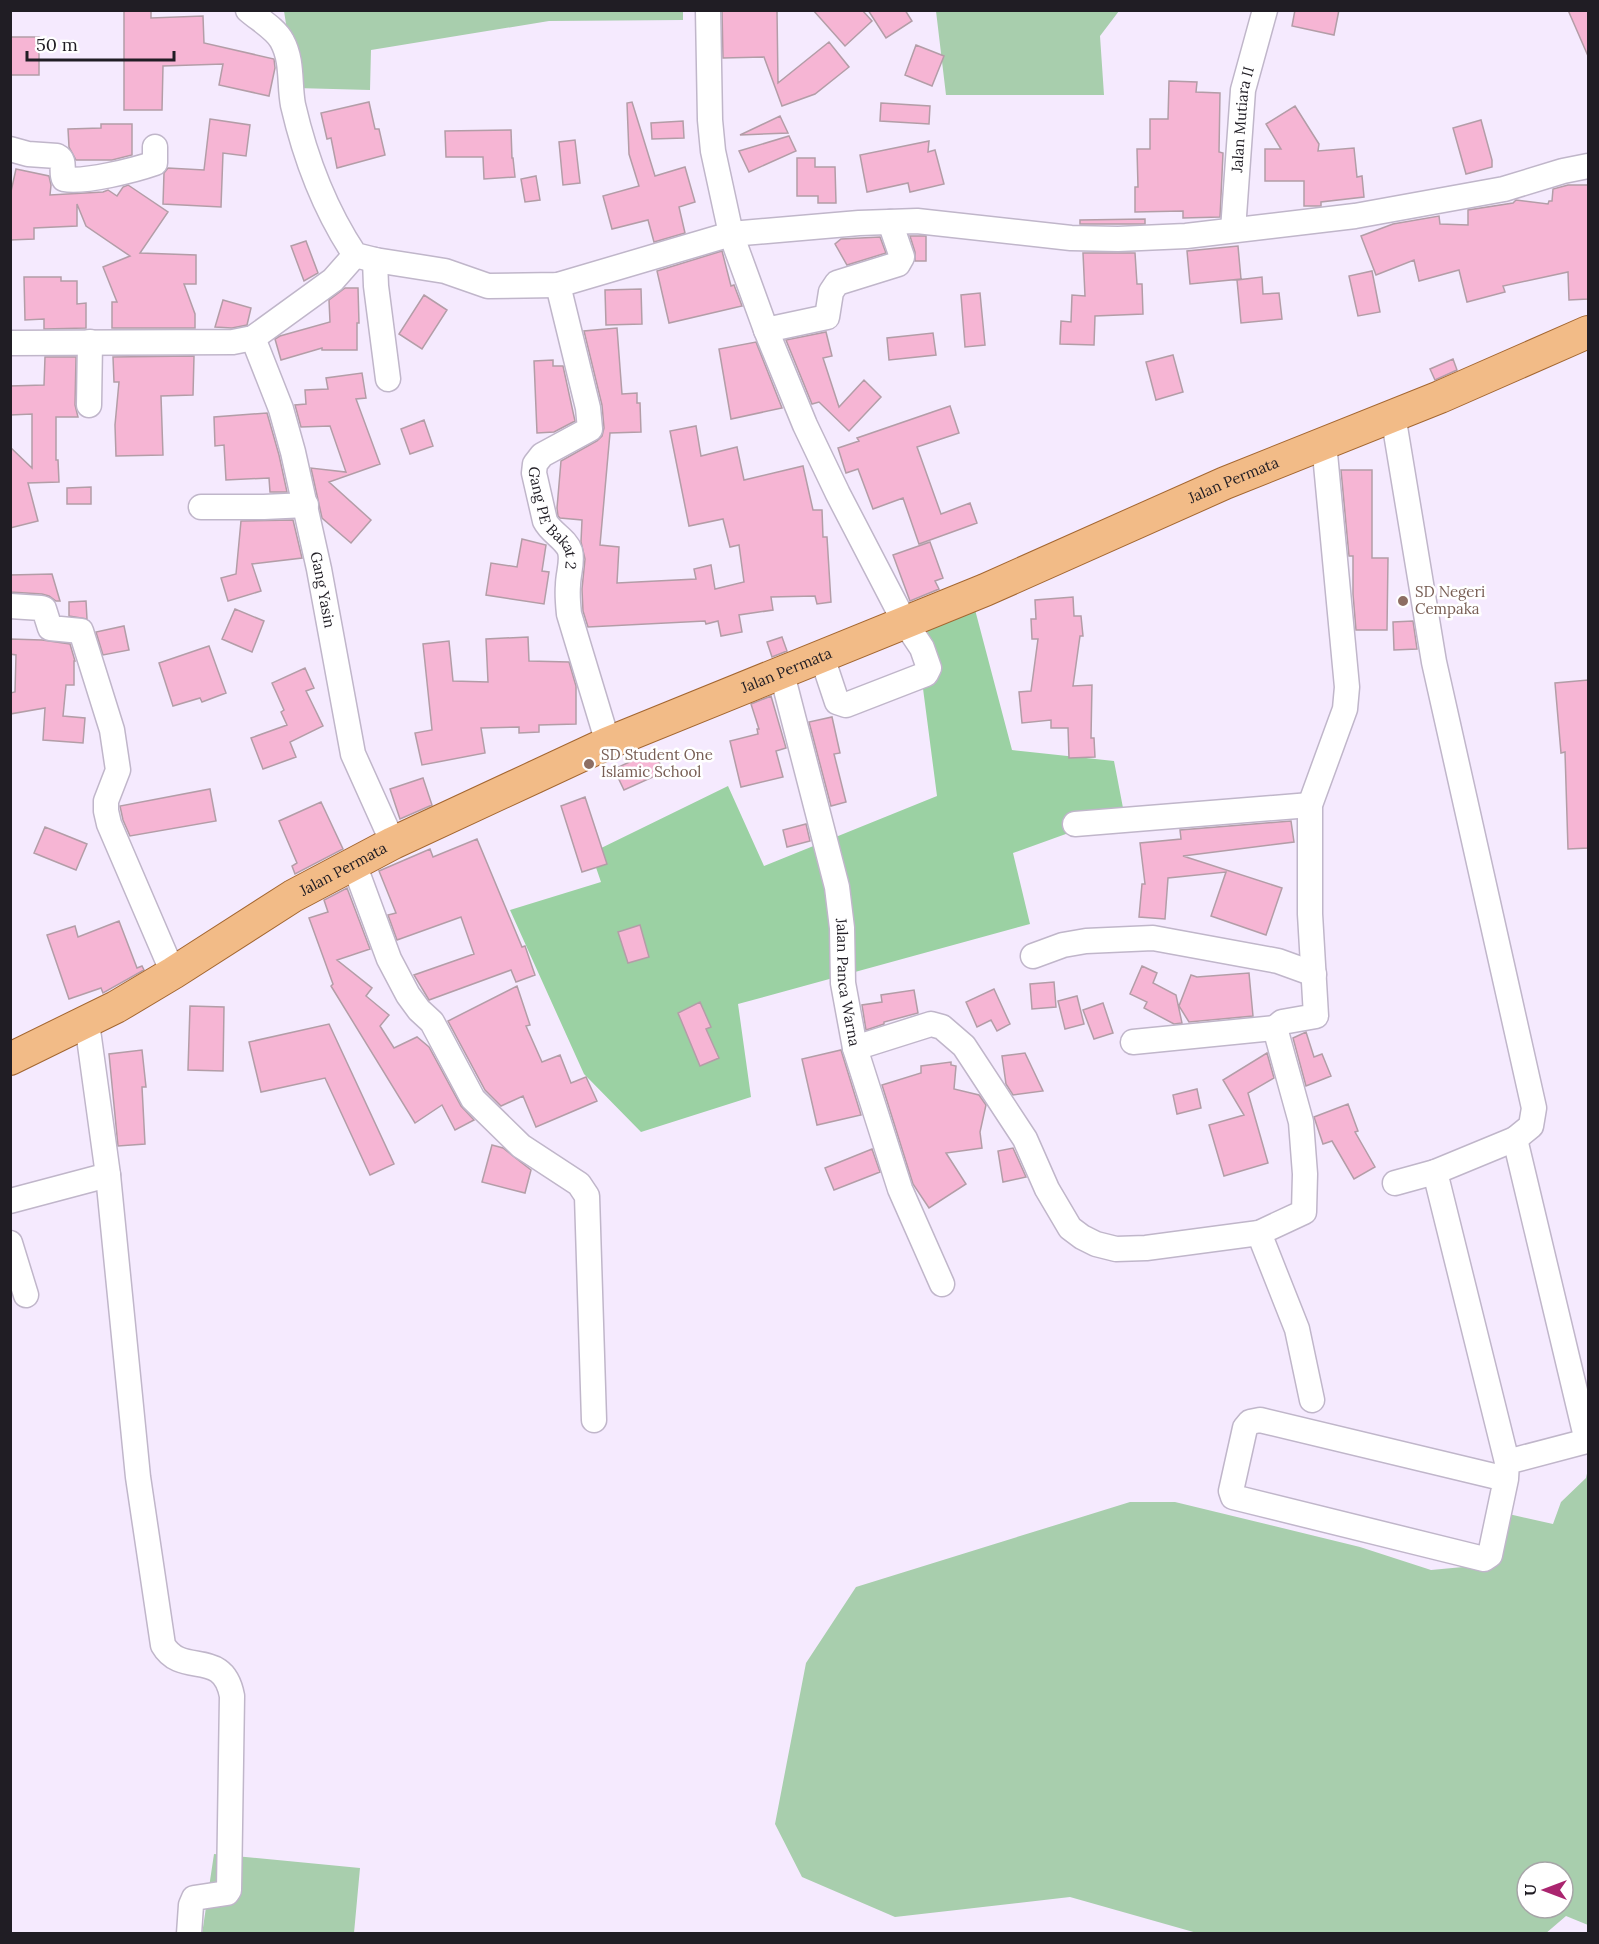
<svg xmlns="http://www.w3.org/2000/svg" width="1599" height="1944" viewBox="0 0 1599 1944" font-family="Lora,serif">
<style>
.green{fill:#a8cead;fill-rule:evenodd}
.forest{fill:#9bd1a3}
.building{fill:#f6b5d4;stroke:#b39da7;stroke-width:1.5}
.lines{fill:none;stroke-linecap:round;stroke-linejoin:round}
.minor-casing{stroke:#c0b6ca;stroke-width:27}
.major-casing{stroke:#a36630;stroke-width:34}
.minor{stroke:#fff;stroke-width:24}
.major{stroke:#f2bb87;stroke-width:32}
.education-dot{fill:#8d6e63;stroke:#fff;stroke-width:2}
.labels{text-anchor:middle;stroke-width:5;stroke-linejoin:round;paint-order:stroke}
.street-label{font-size:15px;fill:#201d24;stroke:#fff}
.education-label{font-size:15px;fill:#785e54;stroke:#fff;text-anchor:start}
</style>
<rect width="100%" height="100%" fill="#f5eafe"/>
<path class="green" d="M683,10V20L549,21L371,50L370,90L296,88L284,11Z
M936,11H1119L1100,36L1104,95H946Z
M1588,1469V1925L1566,1916L1545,1934L1197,1933L1070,1897L895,1917L802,1877L775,1824L806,1663L856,1587L1130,1502H1175L1360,1547L1431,1570L1485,1565L1500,1512L1553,1524L1561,1502L1586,1478ZM1527,1872H1563V1908H1527Z
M214,1854L360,1868L354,1933L202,1934Z"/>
<path class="forest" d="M973,602L1012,750L1114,761L1124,813L1013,853L1030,924L738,1004L751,1097L641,1132L584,1074L510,910L601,882L591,853L728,786L764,866L937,796L915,627Z"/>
<path class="building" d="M124,10H151V18L203,16L204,43L274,59L275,68L269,96L219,85L223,64L163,66L162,110H124Z
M722,10H777L778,83L829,42L849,67L815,94L782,106L764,57L723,58Z
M813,10H862L872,21L845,46Z
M868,10H905L912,21L886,38Z
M1295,10H1339L1334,35L1292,26Z
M1568,10H1588V56Z
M10,37H39V75H10Z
M916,45L944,56L932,86L905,75Z
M1169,81L1197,82L1196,92L1220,93L1219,152L1223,153L1220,217L1183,218V211L1135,212V187H1138L1137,149H1150V119H1168Z
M369,102L375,129H379L385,155L337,168L331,138L327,139L321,113Z
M632,102L655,176L685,167L695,202L679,207L685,233L654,242L648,220L612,229L603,196L639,186L629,154L627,103Z
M881,103L930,106L929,124L880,121Z
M1295,106L1319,144L1318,151L1354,148L1357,177L1362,176L1364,197L1321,202V206H1304V181H1265V149H1281L1266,124Z
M780,116L788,133L740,135Z
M210,119L250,125L246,156L223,153L221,207L163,204L164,173L168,168L204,170Z
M1481,120L1492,160V167L1466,174L1453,128Z
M683,121L684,138L652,139L651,123Z
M101,124H132V155L112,160H76L69,147L68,129L101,128Z
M511,130L512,158H513L515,177L484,179L483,157H446L445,131Z
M789,136L796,151L749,172L739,151Z
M575,140L580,183L563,185L559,142Z
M929,141L928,152L935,150L944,184L910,192L908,183L867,192L860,155Z
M797,158H815V167H835L836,203H818V196H797Z
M16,169L49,176L51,185L50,195L103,192L108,190L117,196L123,187L128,185L168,212L140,253L196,255V284H184L195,314V328H112V302H117L103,267L130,256L86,226L77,204V226L34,228V239L10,240V196Z
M536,176L540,200L525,202L521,179Z
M1568,185H1588V299L1569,300L1568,272L1503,286L1505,292L1467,302L1459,270L1419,281L1414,260L1376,275L1361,236L1393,224L1439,216L1440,224L1468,225V210L1513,203L1516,200L1548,204L1549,201H1552L1553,189Z
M1145,219V224H1080V220Z
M910,236H926V261H915V252Z
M880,237L886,253L847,265L835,244L841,239Z
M306,241L318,273L304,281L291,246Z
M1238,246L1241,279L1190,284L1187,251Z
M722,251L731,286L734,285L742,306L669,323L657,271Z
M1083,253H1135L1137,284H1142L1143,314L1095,316L1094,345L1060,344L1061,321L1071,322L1072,295L1085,296Z
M1372,271L1380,312L1358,316L1349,276Z
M24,277H61V281H77V304L86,303V328L44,329V319L25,320Z
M1262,277L1263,294L1279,293L1282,319L1241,323L1237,280Z
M345,288H358L359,323H357V350H322V348L281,360L275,339L280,336L330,322L329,300Z
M641,289L642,324L606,325L605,290Z
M980,293L985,345L965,347L961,295Z
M424,295L447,310L422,349L399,334Z
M223,300L251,308L247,325L232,328L215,327Z
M617,328L622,394L637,393V403H640L641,432L610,433L600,545L619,547L617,583L696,579L694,569L711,565L715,589L744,582L739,545L730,547L723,519L689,526L670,431L696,426L701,456L737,447L744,480L803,466L813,510H822L823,537H827L831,602L817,604L815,596L771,597L773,610L739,615L742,632L721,636L718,621L706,624L705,621L588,627L583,611L582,589L585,559L581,542L582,520L560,518L558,516L557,508L561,461L597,441L602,436L604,428L602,405L584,331Z
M826,332L832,356L823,358L839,407L864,380L881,397L849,431L819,402L812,404L786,340Z
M933,333L936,355L889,360L887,338Z
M756,342L782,408L731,419L719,349Z
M1173,355L1183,392L1156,400L1146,362Z
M194,356L193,395L161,396L163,455L116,456L115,425L119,382H114L113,357Z
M45,357H76L75,405L78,417H56V460H58L59,482L28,483L38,521L10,528V447L32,468V414L10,415V386L44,385Z
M1453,359L1457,370L1435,380L1430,369Z
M553,360V366H563L575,421L554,432L537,433L534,361Z
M362,373L366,398L356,399L380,464L329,482L371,520L351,543L322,518L311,468L346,472L330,426L301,427L295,405L306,404L305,390L328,389L326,378Z
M950,406L959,433L917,447L941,514L970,503L977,523L919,544L903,498L873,509L858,469L846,473L838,448L859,441L857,438Z
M267,413L279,455L287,492H270L269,478L226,480L224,445L215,446L214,417Z
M424,420L433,446L410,454L401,429Z
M1341,470H1372V558H1388L1387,630H1356L1353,594V556H1349Z
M91,487V504H67V488Z
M293,520L302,558L252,564L261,591L228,601L221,578L236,574L241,521Z
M522,539L546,545L542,571L549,572L544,604L486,595L491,563L517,567Z
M930,542L943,578L935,581L939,589L910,601L893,555Z
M52,574L60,601H56L49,596L42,594L10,592V575Z
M1073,597L1074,616H1081L1083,636H1080L1073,686L1092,685L1091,738H1094L1095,757L1069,758L1068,728H1051V720L1022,723L1019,692L1031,691L1038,639H1032L1031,619H1036L1035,600Z
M86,601L87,619L69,616V602Z
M235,609L264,621L252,652L222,639Z
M1413,621L1417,649L1394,650L1393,622Z
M124,626L129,650L103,655L96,632Z
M528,637L529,661L569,662L576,686V724L539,725V732L519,733V727L481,728L485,753L422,765L415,733L432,730L423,644L449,641L453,681L488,682L486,639Z
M782,637L787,651L772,657L767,642Z
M10,639L42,640L70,644L75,661H74V685H66L63,716L85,718L83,743L43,740L45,708L10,714V693L15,692L16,655L10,654Z
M209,646L226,693L202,702L200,698L173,706L159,663Z
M305,668L314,688L306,691L323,726L290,742L296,757L263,769L251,738L287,725L281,712L284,710L272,683Z
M1588,680V848L1568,849L1565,752L1561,753L1555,683Z
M771,696L786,748L776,751L783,777L741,787L730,741L758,734L757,729H759L751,704Z
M832,717L840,753L834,754L846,802L831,806L809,722Z
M654,751L664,772L624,790L614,769Z
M423,778L432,805L400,819L390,789Z
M210,789L216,821L130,836L123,820L120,806Z
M585,797L607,864L582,872L561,806Z
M321,802L343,849L295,874L292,866L297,863L279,821Z
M1291,821L1294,842L1183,856L1282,888L1266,935L1211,916L1226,872L1168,878L1165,919L1139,917L1142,884H1145L1140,843L1181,839L1180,830Z
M806,824L810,841L787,847L783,830Z
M45,827L87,844L76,870L34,853Z
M477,839L522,947L525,946L535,975L516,982L511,970L429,1000L414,975L474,954L461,917L397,940L388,915L396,913L379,871L430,849L433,857Z
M347,888L370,949L337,960L372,988L366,996L389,1015L380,1026L394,1048L417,1037L429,1047L461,1106L474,1120L455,1130L442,1105L415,1123L331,986L333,984L309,918L328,912L324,900Z
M119,921L137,968L142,966L144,970L103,993L101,988L69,999L47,935L75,926L78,937Z
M640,925L649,957L628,963L618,932Z
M1142,966L1157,973L1153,983L1176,995L1182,1023L1174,1024L1144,1008L1147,1002L1130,994Z
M1249,973L1253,1016L1189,1022L1179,1006L1191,975L1197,977Z
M1054,982L1056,1007L1032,1009L1030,984Z
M517,986L530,1025L526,1026L542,1062L560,1055L571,1083L586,1077L597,1101L536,1127L523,1096L501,1106L485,1090L448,1021Z
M994,989L1010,1024L997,1031L991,1020L977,1027L966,1002Z
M914,990L918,1013L884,1022V1024L866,1030L862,1005L882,1002L881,995Z
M1077,996L1084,1024L1065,1029L1058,1001Z
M700,1002L711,1027L706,1029L719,1058L700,1066L678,1013Z
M1103,1003L1113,1033L1094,1039L1083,1010Z
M190,1006L224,1007L223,1071L188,1070Z
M329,1024L394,1164L370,1175L325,1078L261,1092L249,1042Z
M1306,1032L1314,1057L1322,1054L1331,1076L1306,1086L1293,1038Z
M142,1050L146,1087H142L145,1144L118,1146L109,1054Z
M841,1050L861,1115L817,1125L802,1059Z
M1025,1053L1043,1091L1013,1095L1006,1084L1002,1056Z
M1267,1053L1274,1078L1248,1093L1268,1163L1224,1176L1209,1125L1244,1115L1223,1080Z
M951,1062V1065L956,1066L954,1089L979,1095L986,1105L980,1132L982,1148L946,1153L966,1184L929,1208L913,1184L882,1085L921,1073V1066Z
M1197,1089L1201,1108L1177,1114L1173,1095Z
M1348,1104L1358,1131L1355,1132L1375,1167L1354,1179L1332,1141L1323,1144L1314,1117Z
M492,1145L503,1148L531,1170L525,1193L482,1182Z
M1013,1148L1026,1177L1003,1182L998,1151Z
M872,1149L880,1172L834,1190L825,1168Z"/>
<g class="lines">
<defs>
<g id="minor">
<path d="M248,10C258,19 276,29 282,41C293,61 289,84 293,105C305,157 325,210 355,255L375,260L445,271L488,286L558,285L731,234L859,223L917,221L1071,238L1118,239L1186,236L1355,216L1504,189L1563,171L1588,166"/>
<path d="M708,10L710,120L713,151L731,234L766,330L805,425L838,494L904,621L922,648L929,668L926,674L846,705L837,702L822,657"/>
<path d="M10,149L28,154L57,156C67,161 60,171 64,179C84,183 135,170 155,163V147"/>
<path id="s1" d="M1233,230L1243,90L1265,10"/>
<path d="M375,260L376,286L388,379"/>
<path id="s2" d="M558,285L588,408L590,429L542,455L535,464L534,473L545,521C551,533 566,539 570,551C573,562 568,574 568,585C567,595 568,604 569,614L608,743"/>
<path d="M766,330L827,317L831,292L837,283L898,264L902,257L890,222"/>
<path id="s3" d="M253,338L281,409L293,452L319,569L353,754L393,843"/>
<path d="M10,343L233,342L253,338L333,280L355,255"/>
<path d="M89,405L90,342"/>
<path d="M1393,415L1434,662L1534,1108L1531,1126L1515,1139L1435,1172L1507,1462"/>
<path d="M201,507H264L306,505"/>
<path d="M10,606L41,608L44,609L50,628L81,631L112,730L118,770L106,801V811L109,824L173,973"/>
<path id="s4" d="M782,674L837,887L842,928L843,983L855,1048L900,1189L942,1284"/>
<path d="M1075,824L1310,805"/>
<path d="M354,864L389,959L408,995L419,1010L432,1022L473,1099L521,1146L579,1184L587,1196L594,1420"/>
<path d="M1033,956L1063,945L1086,941L1153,938L1278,961L1314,974"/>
<path d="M87,1023L108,1175L138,1477L163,1645C182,1678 223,1647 232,1696L229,1890L227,1893L194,1898L191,1905L189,1934"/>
<path d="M1133,1042L1275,1028"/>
<path d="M855,1048L931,1024L942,1027L964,1046L1025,1139L1047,1189L1070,1228L1082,1237L1096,1244L1116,1249L1146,1248L1259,1233L1304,1212L1305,1174L1301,1122L1275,1028L1282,1022L1316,1016L1310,914V805L1345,709L1347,687L1324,443"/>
<path d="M1395,1183L1435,1172"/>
<path d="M10,1201L108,1175"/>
<path d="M1259,1233L1297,1329L1312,1400"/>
<path d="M10,1243L26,1295"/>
<path d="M1506,1479L1260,1420L1250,1422L1245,1428L1231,1491L1233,1497L1484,1559L1490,1555L1506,1479L1507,1462L1587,1441L1515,1139"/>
</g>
<g id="major">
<path id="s5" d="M10,1059L116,1007L173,973L293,896L393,843L535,777L608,743L985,590L1225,483L1440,397L1588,332"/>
</g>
</defs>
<use href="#minor" class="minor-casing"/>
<use href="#major" class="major-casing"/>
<use href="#minor" class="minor"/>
<use href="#major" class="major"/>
</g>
<g class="education-dot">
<circle cx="1403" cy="601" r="6"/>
<circle cx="589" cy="764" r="6"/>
</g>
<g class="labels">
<g class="street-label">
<text dy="5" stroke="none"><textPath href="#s1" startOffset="111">Jalan Mutiara II</textPath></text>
<text dy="5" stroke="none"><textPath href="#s5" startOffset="1356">Jalan Permata</textPath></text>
<text dy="5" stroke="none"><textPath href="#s2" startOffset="273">Gang PE Bakat 2</textPath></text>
<text dy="5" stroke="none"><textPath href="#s3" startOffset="262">Gang Yasin</textPath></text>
<text dy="5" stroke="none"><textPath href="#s5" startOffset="870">Jalan Permata</textPath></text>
<text dy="5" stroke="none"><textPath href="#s5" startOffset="384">Jalan Permata</textPath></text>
<text dy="5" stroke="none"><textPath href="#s4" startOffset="316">Jalan Panca Warna</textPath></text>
</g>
<g class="education-label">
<text x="1415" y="597">SD Negeri<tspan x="1415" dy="17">Cempaka</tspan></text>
<text x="601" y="760">SD Student One<tspan x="601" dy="17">Islamic School</tspan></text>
</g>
</g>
<rect width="1599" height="1944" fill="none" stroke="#201d24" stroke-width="24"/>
<g transform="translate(1545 1890) rotate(270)"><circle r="28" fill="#ffffff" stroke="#a6a5a7" stroke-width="1.5"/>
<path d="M0-4.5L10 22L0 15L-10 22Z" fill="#aa256f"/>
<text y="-9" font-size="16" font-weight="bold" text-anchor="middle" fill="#201d24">U</text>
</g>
<path d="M27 51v9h147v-9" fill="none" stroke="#201d24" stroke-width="3"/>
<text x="36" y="51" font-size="18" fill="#201d24" stroke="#ffffff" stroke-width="4.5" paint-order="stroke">50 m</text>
</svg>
